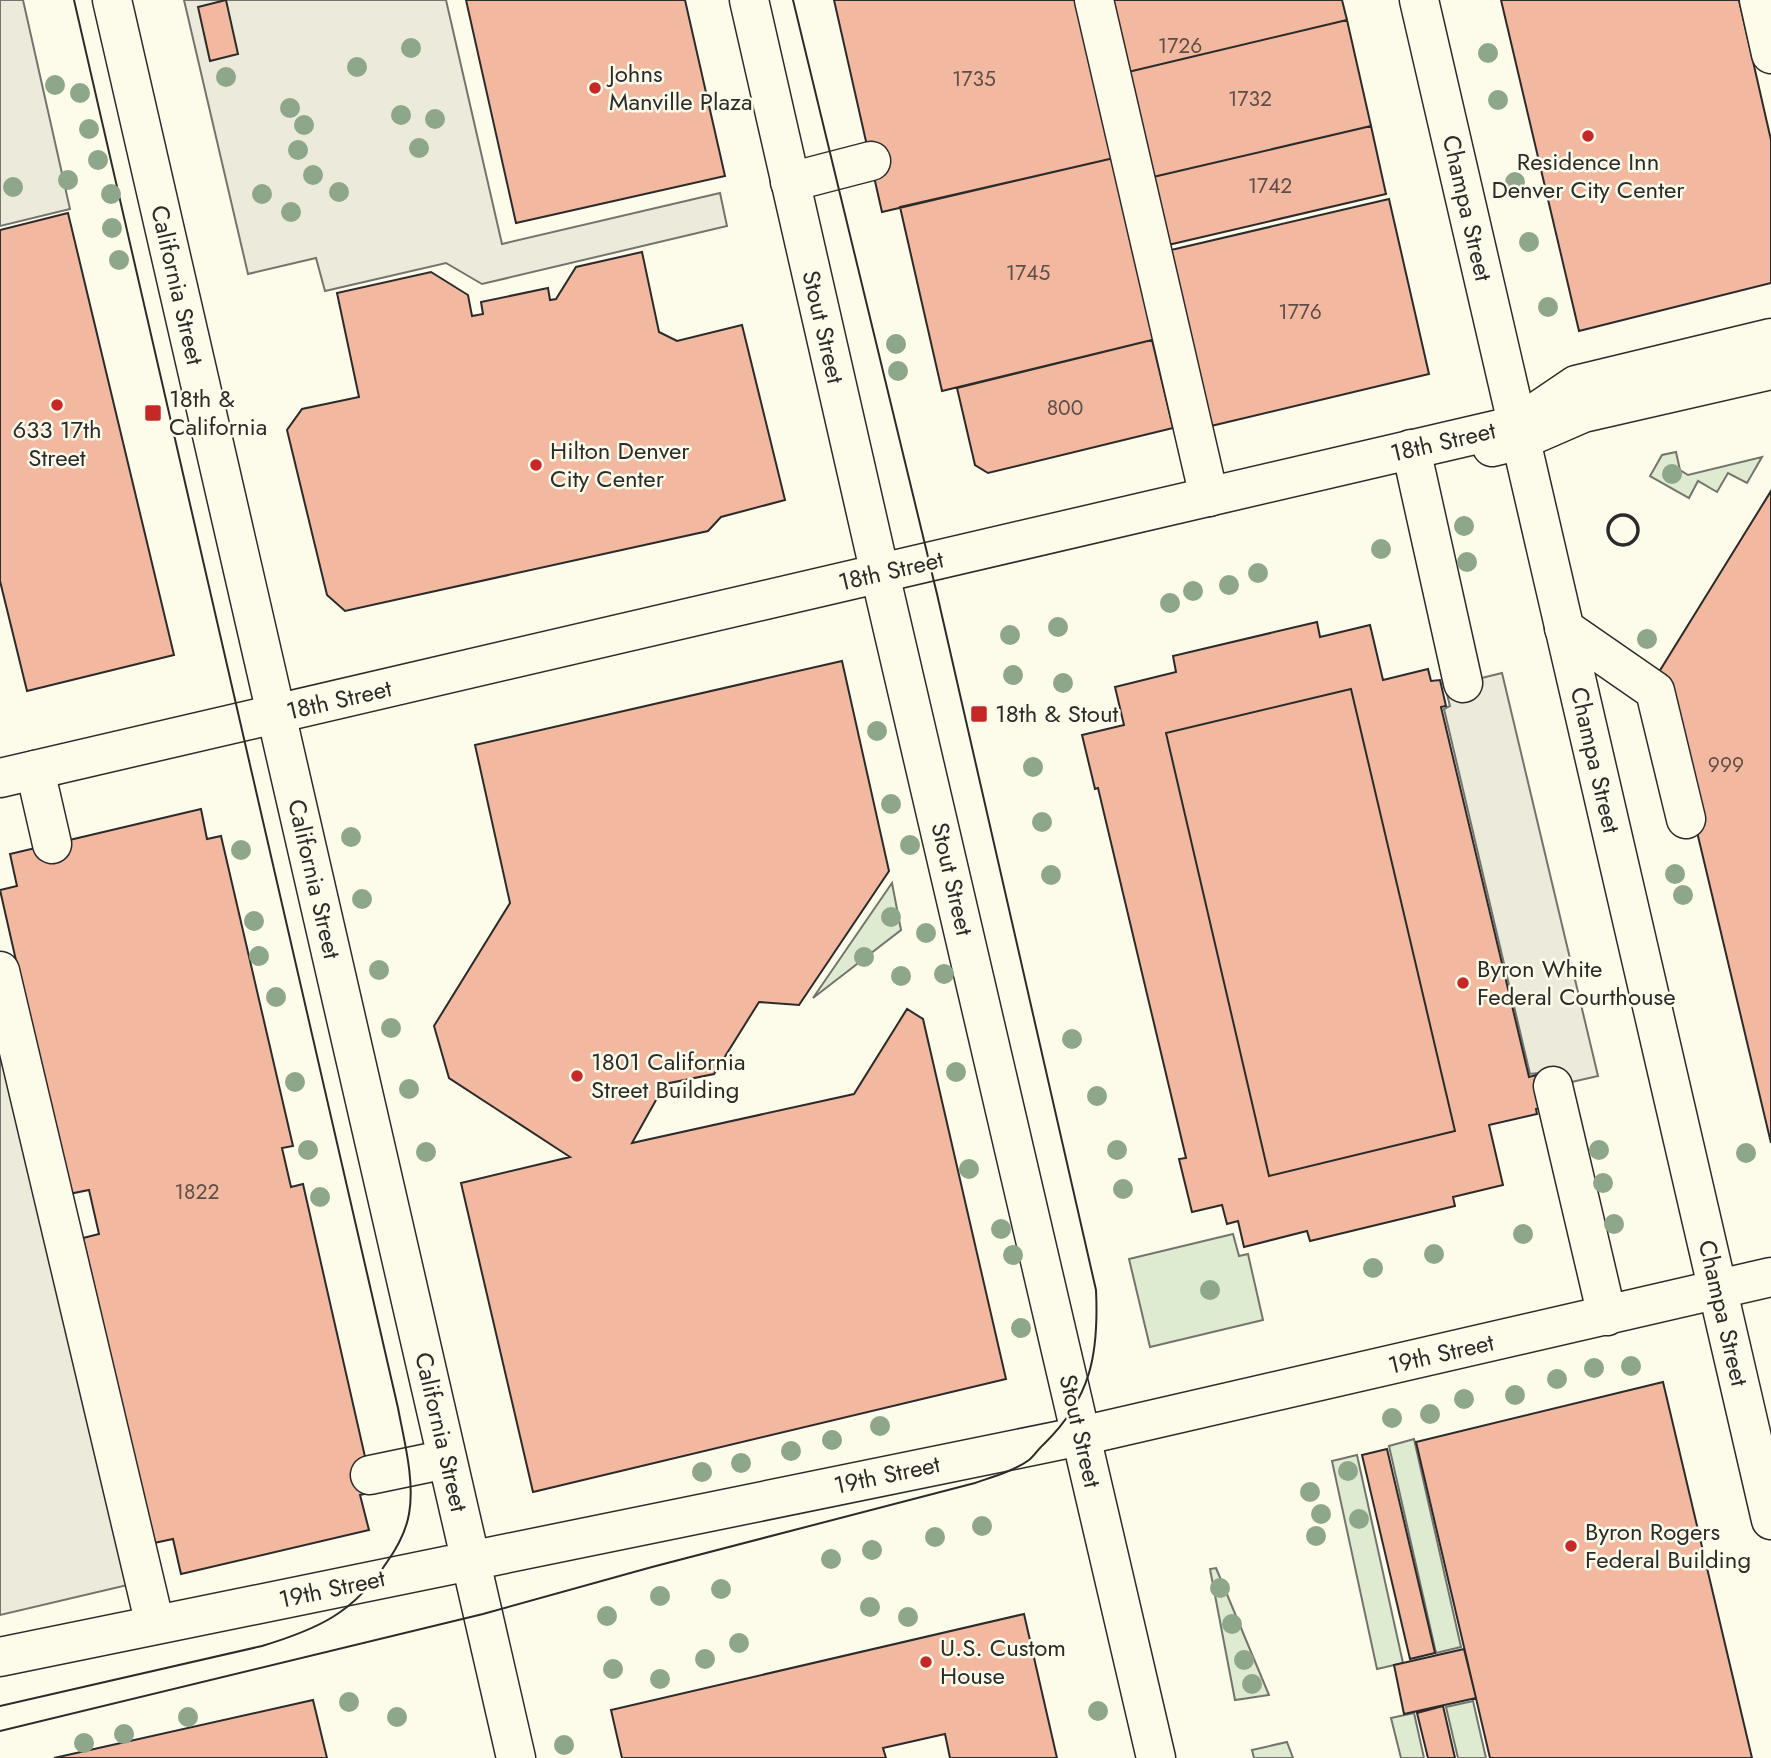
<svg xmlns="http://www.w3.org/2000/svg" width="1771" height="1758" viewBox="0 0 1771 1758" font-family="Jost,sans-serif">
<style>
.green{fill:#deebd1;stroke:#74746e;stroke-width:2}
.parking{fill:#eceadb;stroke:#74746e;stroke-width:2}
.building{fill:#f2b8a0;stroke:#2b2b2b;stroke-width:2;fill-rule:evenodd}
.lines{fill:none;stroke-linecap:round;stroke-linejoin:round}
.minor-casing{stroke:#2b2b2b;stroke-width:41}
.major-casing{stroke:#2b2b2b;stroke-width:41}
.minor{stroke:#fdfbea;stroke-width:38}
.major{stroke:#fdfbea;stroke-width:38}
.tram{stroke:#2b2b2b;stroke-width:2}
.wall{stroke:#2b2b2b;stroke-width:3.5}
.tree{fill:#8ea78a}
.poi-dot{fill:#c62828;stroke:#fdfbea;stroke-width:2.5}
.labels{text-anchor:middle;stroke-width:5;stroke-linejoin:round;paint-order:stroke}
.number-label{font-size:21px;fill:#5d4e48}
.poi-label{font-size:24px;fill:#2b2b2b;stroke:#fdfbea;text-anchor:start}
.street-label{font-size:24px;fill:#2b2b2b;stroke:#fdfbea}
</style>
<rect width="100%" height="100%" fill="#fdfbea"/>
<path class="green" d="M1676,452L1680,470L1688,475L1762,457L1747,483L1728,473L1717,492L1698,481L1689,498L1650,476L1662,455Z
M892,883L901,930L813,998Z
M1233,1234L1239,1256L1248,1254L1263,1320L1150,1347L1129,1259Z
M1414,1439L1461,1647L1436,1653L1389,1446Z
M1357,1455L1403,1663L1377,1669L1332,1461Z
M1216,1568L1269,1695L1235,1700L1210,1569Z
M1473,1701L1486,1758H1458L1446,1707Z
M1414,1713L1424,1758H1401L1391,1718Z
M1287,1742L1293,1758H1254L1252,1750Z"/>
<path class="parking" d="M0,0H23L70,209L0,226Z
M184,0H446L502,244L720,193L727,226L482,284L446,263L325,291L316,258L248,274Z
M1502,673L1598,1076L1541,1089L1537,1073L1530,1074L1444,709L1450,706L1445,687Z
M0,1002L136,1583L0,1615Z"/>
<path class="building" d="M226,0L238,54L210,61L198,7Z
M466,0H685L725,176L516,223Z
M834,0H1078L1114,158L882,212Z
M1111,0H1342L1347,20L1128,72Z
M1501,0H1739L1771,140V283L1579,331Z
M1347,20L1371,126L1153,177L1128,72Z
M1371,126L1386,194L1168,245L1153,177Z
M1114,158L1156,339L942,391L900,207Z
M1389,199L1429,374L1211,426L1171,250Z
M68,213L174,655L27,691L0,581V230Z
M642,252L659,332L677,341L742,325L785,500L721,517L708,531L345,611L327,595L287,430L302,409L359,397L337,293L431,272L468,295L472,316L483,314L481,302L548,288L550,300L556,299L576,267Z
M1152,340L1173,428L988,473L975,465L957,388Z
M1771,491V1143L1659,672Z
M1317,622L1320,637L1370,625L1383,680L1428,669L1431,681L1440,680L1446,706L1441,707L1529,1077L1536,1075L1544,1107L1536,1109L1537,1114L1489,1125L1503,1185L1453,1197L1455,1206L1310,1241L1307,1231L1244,1247L1238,1221L1227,1224L1222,1205L1192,1212L1179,1159L1186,1158L1098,788L1095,789L1082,735L1124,725L1115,687L1176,672L1173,656ZM1351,689L1455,1131L1269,1176L1166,733Z
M842,661L889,871L799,1005L759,1002L714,1074L665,1084L632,1143L854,1094L907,1009L923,1019L1006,1379L533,1492L461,1183L570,1157L449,1078L434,1026L510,903L475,745Z
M1351,689L1455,1131L1269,1176L1166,733Z
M201,809L207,839L221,836L293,1146L282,1148L291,1187L303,1184L373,1492L360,1495L369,1530L181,1574L173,1539L154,1543L83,1238L99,1234L89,1190L69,1194L0,890L17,886L10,854Z
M1663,1382L1752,1758H1490L1416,1442Z
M1387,1449L1435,1653L1410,1659L1362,1455Z
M1024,1614L1057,1758H950L945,1734L883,1748L886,1758H622L611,1710Z
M1464,1649L1476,1698L1404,1714L1394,1665Z
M313,1700L327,1758H54Z
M1443,1706L1455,1758H1428L1417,1713Z"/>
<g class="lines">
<defs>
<path id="minor" d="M112,0L516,1758
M1094,0L1209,497
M1759,0L1771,54
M790,182L871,161
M1492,447L1521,440L1583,413L1771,370
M1411,449L1463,683
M1564,628L1655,691L1686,819
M35,770L52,844
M0,971L155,1625
M1553,1086L1607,1316
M370,1475L447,1459
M0,1657L1081,1436L1771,1277"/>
<path id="major" d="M749,0L880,574L1156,1758
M1419,0L1771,1520
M0,778L1517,425L1576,385L1771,338"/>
</defs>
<use href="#minor" class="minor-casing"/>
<use href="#major" class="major-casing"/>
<use href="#minor" class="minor"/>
<use href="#major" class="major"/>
<path class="tram" d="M0,1706L262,1646C318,1629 354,1613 387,1562C397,1548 406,1531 409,1514C415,1481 404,1440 398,1408L74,0
M0,1731L483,1614L652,1567L975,1483C992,1477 1014,1471 1029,1460C1035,1455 1039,1448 1044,1444C1091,1398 1099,1354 1096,1290L937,594L793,0"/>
<path class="wall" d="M1608 530a15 15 0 1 1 30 0a15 15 0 1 1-30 0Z"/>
</g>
<g class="tree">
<circle cx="411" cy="48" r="10"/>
<circle cx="1488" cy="53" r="10"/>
<circle cx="357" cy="67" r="10"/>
<circle cx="226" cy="77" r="10"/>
<circle cx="55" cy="85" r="10"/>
<circle cx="80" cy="93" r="10"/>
<circle cx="1498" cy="100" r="10"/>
<circle cx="290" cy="108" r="10"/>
<circle cx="401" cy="115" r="10"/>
<circle cx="435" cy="119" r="10"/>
<circle cx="304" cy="125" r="10"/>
<circle cx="89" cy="129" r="10"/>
<circle cx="419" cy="148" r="10"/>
<circle cx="298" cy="150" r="10"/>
<circle cx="98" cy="160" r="10"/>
<circle cx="313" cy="175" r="10"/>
<circle cx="68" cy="180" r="10"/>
<circle cx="1515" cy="182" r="10"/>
<circle cx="13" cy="187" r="10"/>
<circle cx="339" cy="192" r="10"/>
<circle cx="111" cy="194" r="10"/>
<circle cx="262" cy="194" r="10"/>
<circle cx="291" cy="212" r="10"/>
<circle cx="112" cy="228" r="10"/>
<circle cx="1529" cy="242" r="10"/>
<circle cx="119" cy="260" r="10"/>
<circle cx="1548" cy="307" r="10"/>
<circle cx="896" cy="344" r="10"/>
<circle cx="898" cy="371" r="10"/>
<circle cx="1672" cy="474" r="10"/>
<circle cx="1464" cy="526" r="10"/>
<circle cx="1381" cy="549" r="10"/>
<circle cx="1467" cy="562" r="10"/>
<circle cx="1258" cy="573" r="10"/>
<circle cx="1229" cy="585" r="10"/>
<circle cx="1193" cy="591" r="10"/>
<circle cx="1170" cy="603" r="10"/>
<circle cx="1058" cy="627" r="10"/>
<circle cx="1010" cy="635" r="10"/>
<circle cx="1647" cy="639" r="10"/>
<circle cx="1013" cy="675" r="10"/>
<circle cx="1063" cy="683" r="10"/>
<circle cx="877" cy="731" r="10"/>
<circle cx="1033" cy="767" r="10"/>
<circle cx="891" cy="804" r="10"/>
<circle cx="1042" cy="822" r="10"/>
<circle cx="351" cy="837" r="10"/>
<circle cx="910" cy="845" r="10"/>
<circle cx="241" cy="850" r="10"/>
<circle cx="1675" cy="874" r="10"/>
<circle cx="1051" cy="875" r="10"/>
<circle cx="1683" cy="895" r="10"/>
<circle cx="362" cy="899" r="10"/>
<circle cx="891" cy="917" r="10"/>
<circle cx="254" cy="921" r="10"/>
<circle cx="926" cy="933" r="10"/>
<circle cx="259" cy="956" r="10"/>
<circle cx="864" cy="957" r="10"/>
<circle cx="379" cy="970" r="10"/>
<circle cx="944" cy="974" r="10"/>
<circle cx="901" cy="976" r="10"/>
<circle cx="276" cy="997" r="10"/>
<circle cx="391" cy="1028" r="10"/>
<circle cx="1072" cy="1039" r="10"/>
<circle cx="956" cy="1072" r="10"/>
<circle cx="295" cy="1082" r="10"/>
<circle cx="409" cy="1089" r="10"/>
<circle cx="1097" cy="1096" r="10"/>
<circle cx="308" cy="1150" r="10"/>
<circle cx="1117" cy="1150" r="10"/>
<circle cx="1599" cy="1150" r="10"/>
<circle cx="426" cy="1152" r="10"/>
<circle cx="1746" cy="1153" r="10"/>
<circle cx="969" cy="1169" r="10"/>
<circle cx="1603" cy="1183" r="10"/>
<circle cx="1123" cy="1189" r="10"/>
<circle cx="320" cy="1197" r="10"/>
<circle cx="1614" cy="1224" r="10"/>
<circle cx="1001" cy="1229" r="10"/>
<circle cx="1523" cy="1234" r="10"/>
<circle cx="1434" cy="1254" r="10"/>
<circle cx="1013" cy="1255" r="10"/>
<circle cx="1373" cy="1268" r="10"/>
<circle cx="1210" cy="1290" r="10"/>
<circle cx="1021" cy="1328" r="10"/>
<circle cx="1631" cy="1366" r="10"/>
<circle cx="1594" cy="1368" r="10"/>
<circle cx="1557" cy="1379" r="10"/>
<circle cx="1515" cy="1395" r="10"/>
<circle cx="1464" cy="1399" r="10"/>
<circle cx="1430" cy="1414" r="10"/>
<circle cx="1392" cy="1418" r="10"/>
<circle cx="880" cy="1426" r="10"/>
<circle cx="832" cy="1440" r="10"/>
<circle cx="791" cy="1451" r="10"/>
<circle cx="741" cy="1463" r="10"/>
<circle cx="1348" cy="1471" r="10"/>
<circle cx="702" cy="1472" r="10"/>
<circle cx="1310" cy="1492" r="10"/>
<circle cx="1321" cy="1514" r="10"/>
<circle cx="1359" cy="1519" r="10"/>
<circle cx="982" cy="1526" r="10"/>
<circle cx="1316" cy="1536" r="10"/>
<circle cx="935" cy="1537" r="10"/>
<circle cx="872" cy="1550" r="10"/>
<circle cx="831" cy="1559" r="10"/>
<circle cx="1220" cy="1588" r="10"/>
<circle cx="721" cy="1589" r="10"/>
<circle cx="660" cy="1596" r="10"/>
<circle cx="870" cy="1607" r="10"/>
<circle cx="607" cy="1616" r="10"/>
<circle cx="908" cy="1617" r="10"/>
<circle cx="1232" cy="1624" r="10"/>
<circle cx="739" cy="1643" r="10"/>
<circle cx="705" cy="1659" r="10"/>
<circle cx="1244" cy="1660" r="10"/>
<circle cx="613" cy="1669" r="10"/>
<circle cx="660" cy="1679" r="10"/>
<circle cx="1252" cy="1684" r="10"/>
<circle cx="349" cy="1702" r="10"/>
<circle cx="1098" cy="1711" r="10"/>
<circle cx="188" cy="1717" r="10"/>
<circle cx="397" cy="1717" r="10"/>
<circle cx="124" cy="1734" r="10"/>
<circle cx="84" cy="1743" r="10"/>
<circle cx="564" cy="1745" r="10"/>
</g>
<g class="poi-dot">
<circle cx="595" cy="88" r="7"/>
<circle cx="1588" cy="136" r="7"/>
<circle cx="57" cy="405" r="7"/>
<rect x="144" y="404" width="18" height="18" rx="3.5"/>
<circle cx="536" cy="465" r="7"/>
<rect x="970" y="705" width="18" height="18" rx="3.5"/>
<circle cx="1463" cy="983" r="7"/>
<circle cx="577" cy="1076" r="7"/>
<circle cx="1571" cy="1546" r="7"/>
<circle cx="926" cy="1662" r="7"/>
</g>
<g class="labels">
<g class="number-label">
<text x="1180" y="53">1726</text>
<text x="974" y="86">1735</text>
<text x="1250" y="106">1732</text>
<text x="1270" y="193">1742</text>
<text x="1028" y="280">1745</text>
<text x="1300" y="319">1776</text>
<text x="1065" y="415">800</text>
<text x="1726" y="772">999</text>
<text x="197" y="1199">1822</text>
</g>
<g class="poi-label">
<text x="609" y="82">Johns<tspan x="609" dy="28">Manville Plaza</tspan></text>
<text x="1588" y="170" text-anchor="middle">Residence Inn<tspan x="1588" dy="28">Denver City Center</tspan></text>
<text x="169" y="407">18th &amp;<tspan x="169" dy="28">California</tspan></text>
<text x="57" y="438" text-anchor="middle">633 17th<tspan x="57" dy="28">Street</tspan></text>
<text x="550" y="459">Hilton Denver<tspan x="550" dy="28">City Center</tspan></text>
<text x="995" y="722">18th &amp; Stout</text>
<text x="1477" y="977">Byron White<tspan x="1477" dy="28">Federal Courthouse</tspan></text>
<text x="591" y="1070">1801 California<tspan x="591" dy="28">Street Building</tspan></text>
<text x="1585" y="1540">Byron Rogers<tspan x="1585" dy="28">Federal Building</tspan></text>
<text x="940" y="1656">U.S. Custom<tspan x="940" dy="28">House</tspan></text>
</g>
<g class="street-label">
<text transform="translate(1467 208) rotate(77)" y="8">Champa Street</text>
<text transform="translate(177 285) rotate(77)" y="8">California Street</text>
<text transform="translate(823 327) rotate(77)" y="8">Stout Street</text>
<text transform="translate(1443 442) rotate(-13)" y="8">18th Street</text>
<text transform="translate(891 571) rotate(-13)" y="8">18th Street</text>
<text transform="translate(339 700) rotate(-13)" y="8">18th Street</text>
<text transform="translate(1595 760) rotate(77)" y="8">Champa Street</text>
<text transform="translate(314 879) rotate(77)" y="8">California Street</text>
<text transform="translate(952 879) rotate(77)" y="8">Stout Street</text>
<text transform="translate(1723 1313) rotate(77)" y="8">Champa Street</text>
<text transform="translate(1441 1354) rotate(-13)" y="8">19th Street</text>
<text transform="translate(1080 1431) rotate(77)" y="8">Stout Street</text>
<text transform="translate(441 1432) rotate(77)" y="8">California Street</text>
<text transform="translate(887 1475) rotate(-12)" y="8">19th Street</text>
<text transform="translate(332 1589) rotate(-12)" y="8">19th Street</text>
</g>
</g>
</svg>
